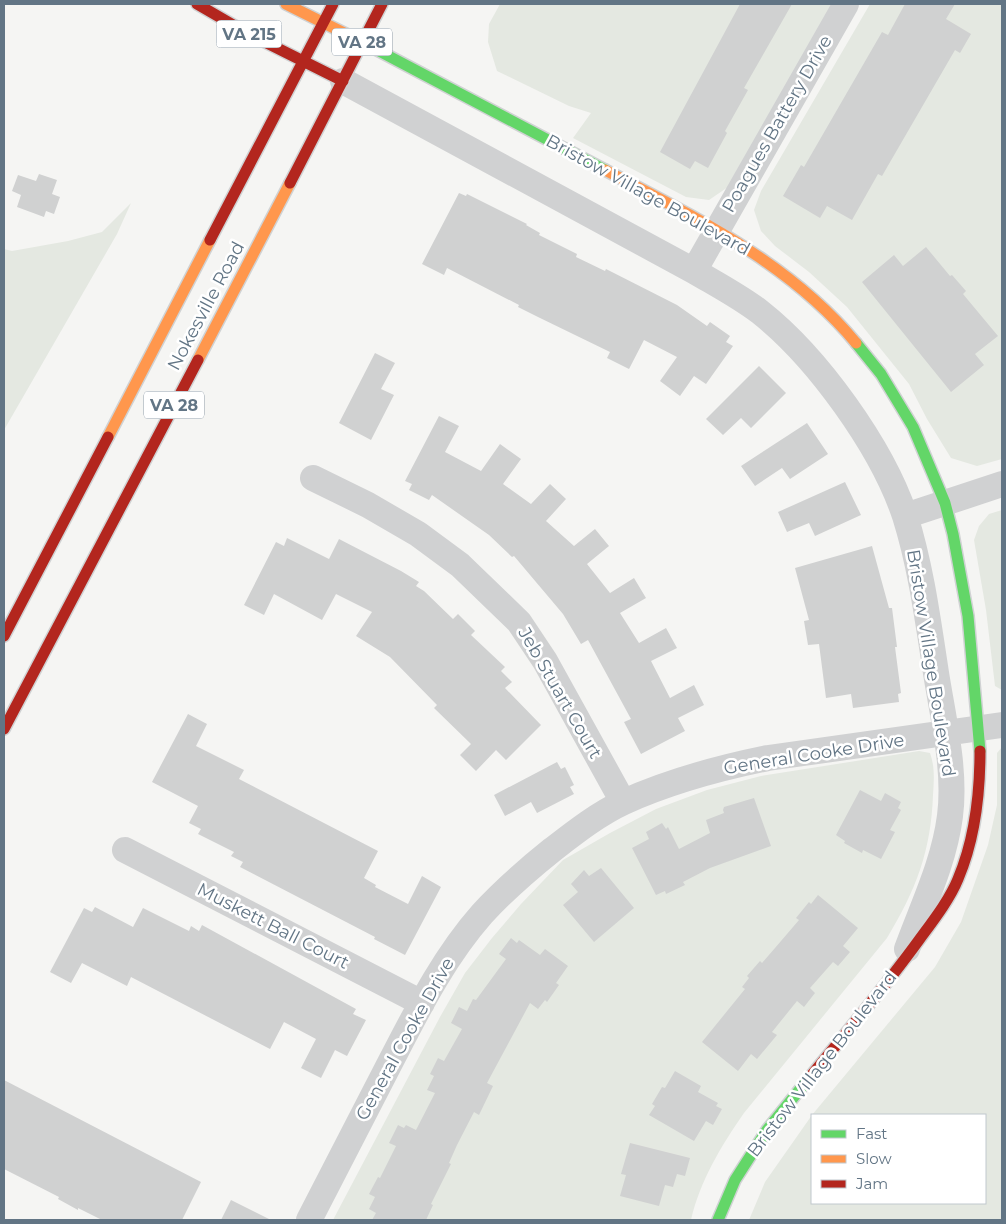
<svg xmlns="http://www.w3.org/2000/svg" width="1006" height="1224" viewBox="0 0 1006 1224" font-family="Montserrat,sans-serif">
<style>
.green{fill:#e4e8e1}
.building{fill:#d0d1d1}
.lines{fill:none;stroke-linecap:round;stroke-linejoin:round}
.fast-casing{stroke:#d0d2d3;stroke-width:14}
.slow-casing{stroke:#d0d2d3;stroke-width:14}
.jam-casing{stroke:#d0d2d3;stroke-width:14}
.street{stroke:#d0d1d2;stroke-width:26}
.fast{stroke:#63d668;stroke-width:11}
.slow{stroke:#ff974d;stroke-width:11}
.jam{stroke:#b3261e;stroke-width:11}
.labels{text-anchor:middle;stroke-width:5;stroke-linejoin:round;paint-order:stroke}
.shield{fill:#fff;stroke:#919eaa;stroke-width:1}
.shield-label{font-size:16px;font-weight:bold;fill:#627585}
.street-label{font-size:18px;fill:#627585;stroke:#fff}
</style>
<rect width="100%" height="100%" fill="#f5f5f3"/>
<path class="green" d="M500,4H833L728,187L709,200L686,197L573,138L591,113L569,106L497,71L488,42L489,24Z
M870,4H1002V459L977,466L951,458L927,419L909,384L847,307L809,272L775,246L761,231L754,210L761,191Z
M131,203L117,234L4,430V249L12,251L68,241L102,232Z
M1002,510V690L995,686L986,610L974,540L979,526L989,514Z
M1002,747V1220H749L765,1182L812,1115V1203H985V1115H812L935,967L961,922L988,845L997,805V753Z
M919,751L930,753C935,767 934,780 933,795C931,851 916,890 887,938L744,1113C721,1146 700,1181 691,1220H333L440,1017L465,973L492,938L521,904L563,860L610,833L656,809L707,790L761,776Z"/>
<path class="building" d="M740,4H792L744,88L748,90L725,131L727,133L708,168L695,161L690,169L660,152Z
M905,4H955L946,19L971,34L960,53L955,50L882,176L878,174L852,220L827,206L820,218L783,196L801,165L804,167L882,32L888,35Z
M39,174L57,180L52,194L60,197L54,214L46,211L44,217L17,207L21,195L12,191L18,175L36,181Z
M459,193L466,196L467,194L527,224L526,225L540,233L539,235L577,254L576,257L605,271L606,269L677,305L707,326L710,322L730,336L726,342L733,346L706,384L694,376L680,396L660,381L677,357L644,340L629,369L607,358L610,352L538,317L518,307L519,305L447,268L444,275L422,264Z
M926,247L950,276L952,275L966,291L963,294L998,336L975,354L984,365L951,392L862,282L894,255L903,266Z
M375,353L395,363L381,389L394,395L371,440L339,423Z
M759,366L786,393L751,428L741,418L723,435L706,419Z
M439,416L459,426L445,452L481,471L500,444L521,459L503,484L531,504L550,484L566,499L546,521L574,546L595,529L609,546L587,564L610,593L634,578L646,598L620,613L639,643L666,628L677,648L651,661L670,698L694,685L704,705L678,718L685,731L641,754L624,722L631,719L588,640L581,644L563,614L514,556L512,557L489,535L432,495L429,500L409,490L412,484L405,481Z
M807,423L828,454L790,479L782,468L755,486L741,466Z
M845,482L861,515L815,536L809,523L787,532L778,512Z
M287,538L329,559L339,539L401,571L419,582L416,586L424,591L453,619L458,614L475,631L471,635L505,667L501,671L512,682L505,688L541,725L506,760L496,750L476,771L460,755L471,744L434,708L437,705L390,657L356,636L372,612L336,594L322,620L274,594L264,615L244,605L276,542L284,546Z
M872,546L889,608H892L897,647H895L901,693L898,694L899,702L853,708L851,694L826,698L819,644L808,645L804,621L809,620L795,568Z
M188,714L207,724L196,746L244,770L239,779L378,851L364,878L376,885L375,887L408,904L422,876L441,887L405,955L374,939L375,937L240,867L243,862L231,856L234,852L198,834L201,829L189,823L198,806L152,782Z
M557,762L561,769L565,767L574,785L570,787L574,794L537,813L531,802L505,816L494,795Z
M860,790L881,801L885,793L901,802L898,808L901,810L890,830L895,832L881,859L863,850L862,853L844,843L845,841L836,835Z
M754,798L771,846L710,868L683,882L685,885L666,894L665,891L656,895L632,848L649,839L646,832L662,823L666,829L668,827L679,849L710,833L706,820L724,813L723,810L724,807Z
M601,868L634,908L594,942L563,905L578,892L571,884L584,870L589,876Z
M818,895L858,928L843,946L850,952L838,966L833,962L810,988L815,993L804,1007L797,1001L772,1032L777,1035L757,1059L751,1054L738,1071L702,1042L745,989L742,987L749,978L747,976L760,961L762,963L775,948L799,920L796,918L809,902L811,904Z
M95,907L133,927L143,908L189,931L191,926L199,931L202,925L356,1009L353,1014L366,1020L347,1056L335,1050L321,1078L301,1068L316,1039L284,1022L270,1049L131,977L127,986L82,963L71,983L50,972L84,908L92,912Z
M511,938L517,943L519,940L540,955L545,949L568,966L556,983L559,985L547,1002L545,1000L538,1009L530,1003L487,1083L493,1086L479,1115L474,1112L457,1145L449,1163L451,1164L431,1204L433,1205L426,1220H372L376,1213L369,1209L375,1197L369,1194L378,1177L380,1178L396,1146L389,1143L398,1125L404,1128L406,1125L416,1130L435,1093L427,1090L434,1076L430,1074L438,1058L444,1061L462,1029L451,1023L459,1007L467,1011L473,999L476,1000L506,959L499,954Z
M675,1071L701,1086L698,1092L718,1103L716,1106L722,1109L713,1125L706,1121L694,1141L649,1115L655,1106L652,1104L662,1087L665,1088Z
M4,1080L201,1182L182,1220H102L78,1208V1210L58,1199L59,1197L4,1169Z
M630,1143L690,1158L685,1176L677,1174L673,1187L665,1185L659,1206L620,1196L626,1175L621,1174Z
M231,1200L271,1220H221Z"/>
<g class="lines">
<defs>
<path id="fast" d="M362,42L605,170
M856,343L881,374L913,427L945,503L953,534L968,616L980,751
M718,1220L735,1180L767,1130L810,1077"/>
<path id="slow" d="M286,4L362,42
M605,170C696,218 790,263 856,343
M198,360L290,183
M108,437L210,240"/>
<path id="jam" d="M197,4L247,33L343,81
M290,183L382,4
M210,240L333,4
M4,636L108,437
M4,729L198,360
M810,1077C847,1032 885,987 919,940C933,921 950,899 958,879C975,839 980,794 980,751"/>
</defs>
<use href="#fast" class="fast-casing"/>
<use href="#slow" class="slow-casing"/>
<use href="#jam" class="jam-casing"/>
<path class="street" d="M343,81L694,271C716,284 739,296 760,312C817,357 882,447 905,516C921,567 928,621 936,673C943,718 956,770 950,816C944,863 923,905 907,949
M694,271L846,4
M313,478L368,505L418,534L460,565L519,622L545,661L623,802
M905,516L1002,484
M125,850L422,1003
M309,1220C337,1166 364,1113 392,1059C418,1009 444,957 482,914C503,891 527,870 552,850C574,833 598,814 624,802C670,781 719,768 768,758L1002,725"/>
<use href="#fast" class="fast"/>
<use href="#slow" class="slow"/>
<use href="#jam" class="jam"/>
</g>
<g class="labels">
<g class="shield">
<rect x="216.5" y="20.5" width="65" height="27" rx="4"/>
<rect x="332" y="28.5" width="60" height="27" rx="4"/>
<rect x="144" y="391.5" width="60" height="27" rx="4"/>
</g>
<g class="shield-label">
<text x="249" y="40">VA 215</text>
<text x="362" y="48">VA 28</text>
<text x="174" y="411">VA 28</text>
</g>
<g class="street-label">
<text transform="translate(777 124) rotate(-60)" y="6">Poagues Battery Drive</text>
<text transform="translate(648 195) rotate(29)" y="6">Bristow Village Boulevard</text>
<text transform="translate(206 306) rotate(-62)" y="6">Nokesville Road</text>
<text transform="translate(931 663) rotate(81)" y="6">Bristow Village Boulevard</text>
<text transform="translate(560 693) rotate(60)" y="6">Jeb Stuart Court</text>
<text transform="translate(814 754) rotate(-9)" y="6">General Cooke Drive</text>
<text transform="translate(273 926) rotate(27)" y="6">Muskett Ball Court</text>
<text transform="translate(405 1039) rotate(-61)" y="6">General Cooke Drive</text>
<text transform="translate(822 1064) rotate(-52)" y="6">Bristow Village Boulevard</text>
</g>
</g>
<rect width="1006" height="1224" fill="none" stroke="#627585" stroke-width="10"/>
<rect x="811" y="1114" width="175" height="90" fill="#ffffff" stroke="#c0c8ce"/>
<rect x="821" y="1130" width="25" height="8" fill="#63d668" stroke="#c0c8ce"/>
<text x="856" y="1139" font-size="15" fill="#627585">Fast</text>
<rect x="821" y="1155" width="25" height="8" fill="#ff974d" stroke="#c0c8ce"/>
<text x="856" y="1164" font-size="15" fill="#627585">Slow</text>
<rect x="821" y="1180" width="25" height="8" fill="#b3261e" stroke="#c0c8ce"/>
<text x="856" y="1189" font-size="15" fill="#627585">Jam</text>
</svg>
